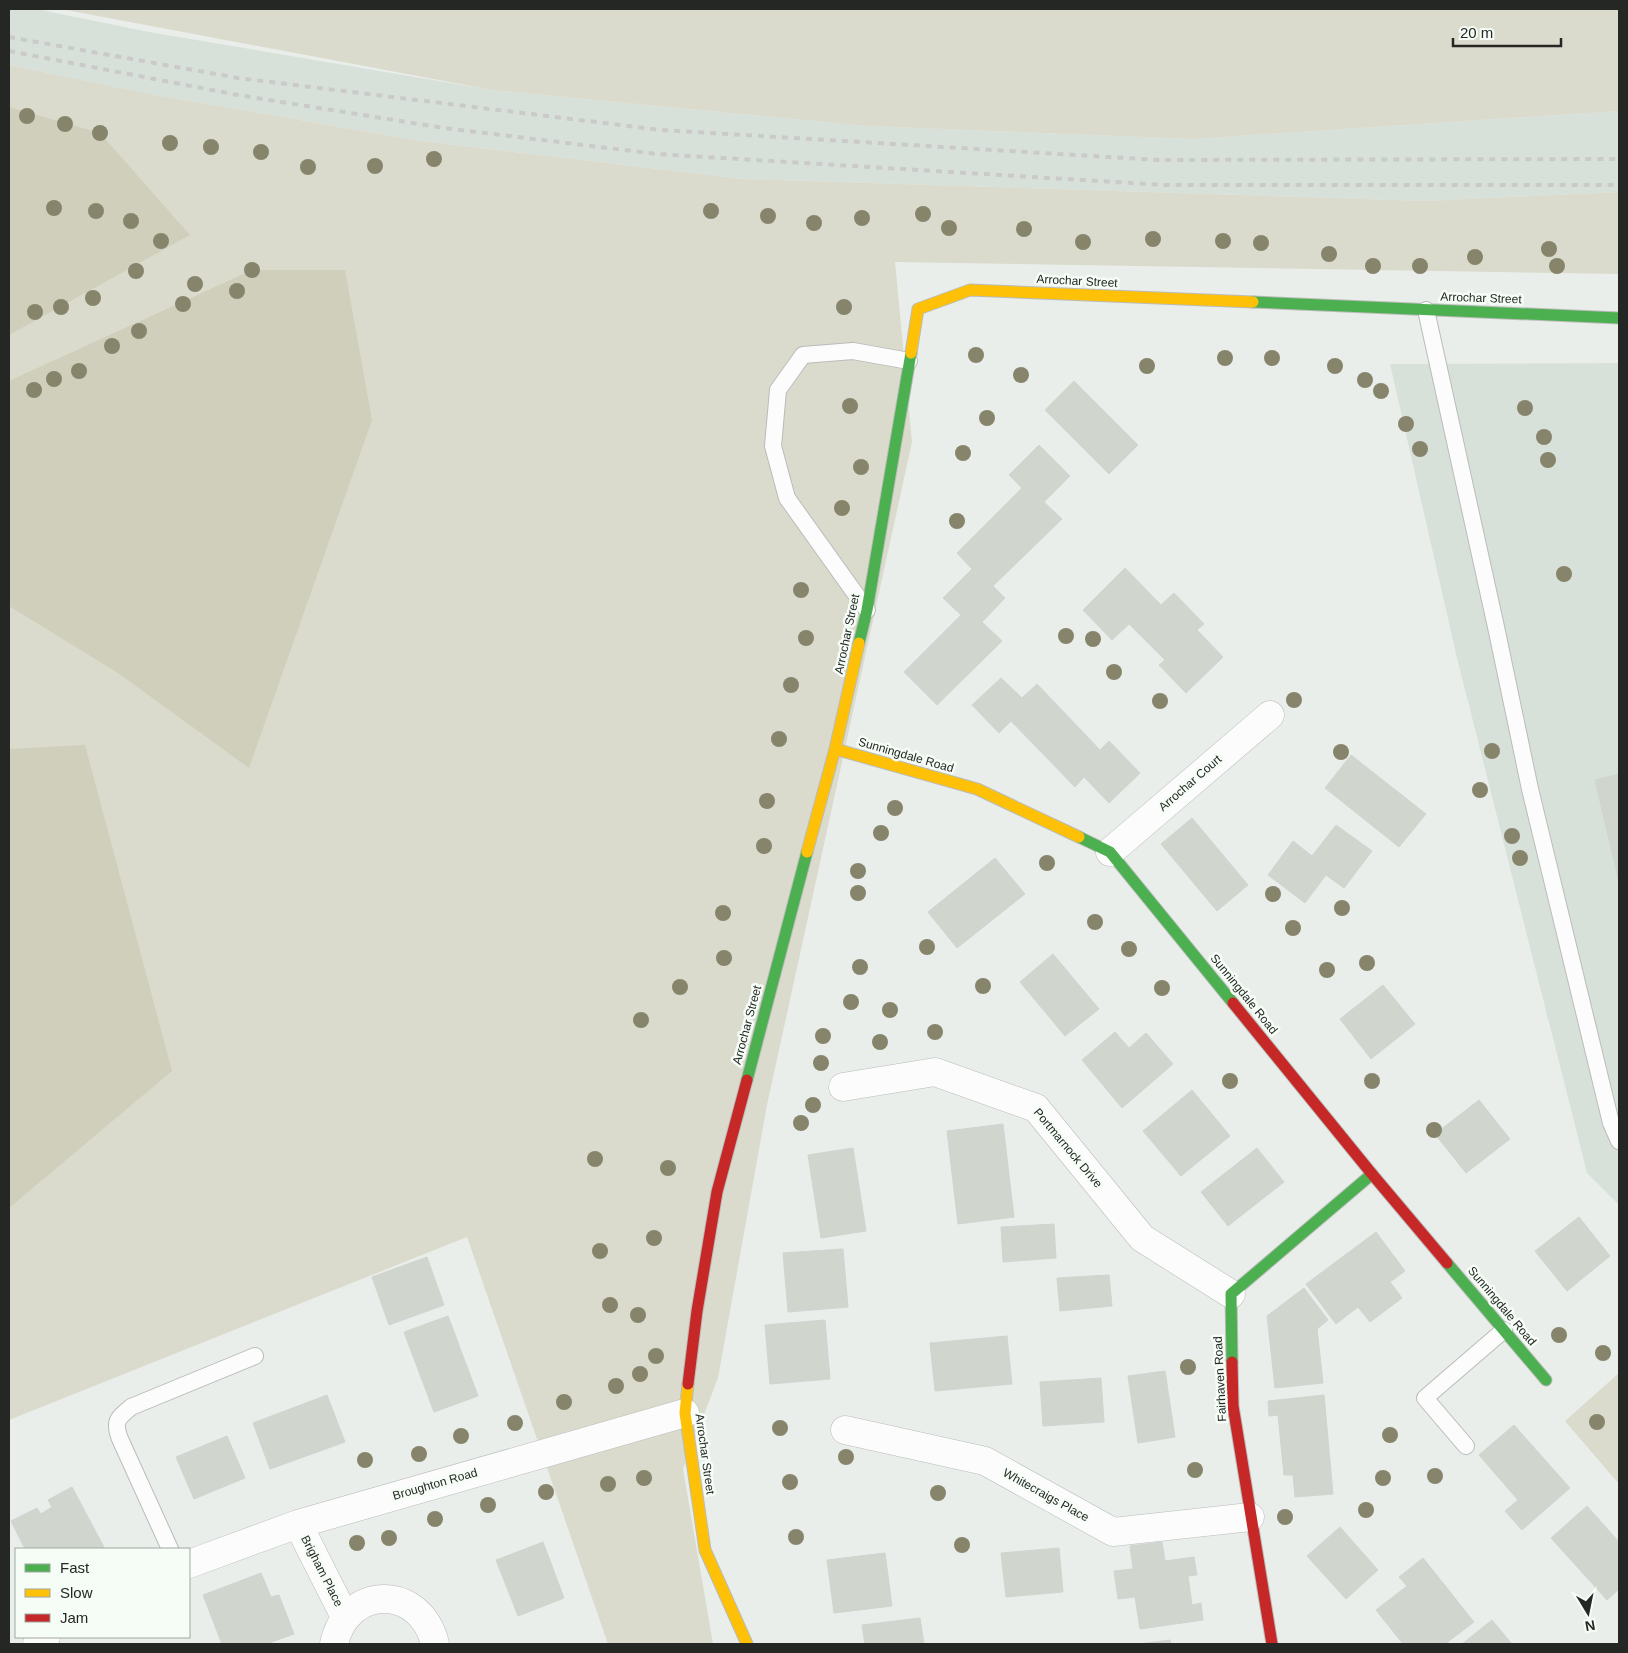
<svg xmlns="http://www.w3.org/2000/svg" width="1628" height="1653" viewBox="0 0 1628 1653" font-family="Arial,sans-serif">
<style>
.built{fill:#d8e1d9}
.green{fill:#dbdbcd}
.forest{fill:#d0cfbc}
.building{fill:#d0d5cd;stroke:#d1d4d1}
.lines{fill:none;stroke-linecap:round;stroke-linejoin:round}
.lane-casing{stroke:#b9bcb9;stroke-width:18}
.street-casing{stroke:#b9bcb9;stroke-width:29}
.fast-casing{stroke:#b9bcb9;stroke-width:13}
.slow-casing{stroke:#b9bcb9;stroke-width:13}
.jam-casing{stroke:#b9bcb9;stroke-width:13}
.lane{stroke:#fcfcfc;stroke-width:16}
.street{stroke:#fcfcfc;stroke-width:28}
.fast{stroke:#4caf50;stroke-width:11}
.slow{stroke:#ffc107;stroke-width:11}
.jam{stroke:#c62828;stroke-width:11}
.rail{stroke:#cacaca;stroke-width:4;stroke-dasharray:6 6;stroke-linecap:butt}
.tree{fill:#87846c}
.labels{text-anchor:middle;stroke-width:5;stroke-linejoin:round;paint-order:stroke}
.street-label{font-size:12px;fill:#242724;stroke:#f5fdf6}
</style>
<rect width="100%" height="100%" fill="#e9eeea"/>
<path class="built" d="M9,9H36L149,32L492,90L866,126L1193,139L1619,111V192L1426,201L743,179L421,141L156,95L9,65Z
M1619,363V1205L1587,1173L1457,658L1390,364Z"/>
<path class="green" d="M61,9H1619V111L1193,139L866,126L492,90Z
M9,65L156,95L421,141L743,179L1426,201L1619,192V274L895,262L912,442L767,1105L718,1378L683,1469L713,1644H608L467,1237L9,1420Z
M1619,1373V1484L1565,1421Z"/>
<path class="forest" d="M9,107L100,133L190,235L9,335Z
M252,270H345L372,420L249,768L118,673L9,606V381Z
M85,745L172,1071L9,1208V749Z"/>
<path class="building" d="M1074,381L1138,445L1109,474L1045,410Z
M1039,445L1070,476L1044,502L1062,519L993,586L1005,598L982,622L1002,641L937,705L904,672L961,615L943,598L972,569L957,553L1022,488L1009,475Z
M1125,568L1161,605L1174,593L1204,624L1197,630L1223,657L1186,693L1159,665L1165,660L1129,624L1112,640L1083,610Z
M1001,678L1022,698L1037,684L1100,750L1109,741L1140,773L1109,803L1084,777L1075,787L1011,721L999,733L972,705Z
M1351,755L1426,814L1399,847L1325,788Z
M1619,774V882L1595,780Z
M1192,818L1248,885L1217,911L1161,844Z
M1336,825L1372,851L1344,888L1326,875L1305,903L1268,875L1293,841L1312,856Z
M995,858L1025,894L957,948L928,912Z
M1053,954L1099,1009L1065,1036L1020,982Z
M1383,985L1415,1024L1371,1059L1340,1019Z
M1115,1032L1129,1048L1146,1033L1173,1064L1122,1108L1082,1060Z
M1192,1090L1230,1136L1181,1176L1143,1131Z
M1479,1100L1510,1139L1466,1173L1435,1134Z
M1003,1124L1014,1217L958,1224L947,1131Z
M853,1148L866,1231L821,1238L808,1155Z
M1257,1148L1284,1182L1228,1226L1201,1192Z
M1579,1217L1610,1256L1567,1291L1535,1251Z
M1054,1224L1056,1258L1003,1262L1001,1227Z
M1376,1232L1405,1271L1390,1282L1402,1298L1370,1322L1358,1307L1336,1324L1306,1284Z
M843,1249L848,1307L788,1312L783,1253Z
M427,1257L444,1305L389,1325L372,1277Z
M1109,1275L1112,1306L1060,1311L1057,1278Z
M1304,1288L1328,1320L1317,1329L1323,1383L1275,1388L1267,1316Z
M448,1316L478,1396L434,1412L404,1332Z
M825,1320L830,1379L770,1384L765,1325Z
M1007,1336L1012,1384L935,1391L930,1343Z
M1165,1371L1175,1437L1138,1443L1128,1376Z
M1101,1378L1104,1422L1043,1426L1040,1382Z
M327,1395L345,1442L270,1469L253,1423Z
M1324,1395L1333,1494L1295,1497L1293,1475H1284L1278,1415L1269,1416L1268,1401Z
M1514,1425L1570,1488L1522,1530L1505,1511L1518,1500L1479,1455Z
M227,1436L245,1478L194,1499L176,1457Z
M72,1487L105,1549H25L11,1521L37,1508L41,1514L52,1507L48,1500Z
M1587,1506L1619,1542V1589L1607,1600L1551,1538Z
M1340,1527L1378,1570L1346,1599L1307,1556Z
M543,1542L564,1598L518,1616L496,1560Z
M1162,1542L1165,1561L1194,1557L1197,1575L1188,1576L1192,1605L1201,1603L1203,1620L1140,1629L1135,1597L1118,1599L1114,1571L1133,1569L1130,1546Z
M1059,1548L1063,1592L1006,1597L1001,1553Z
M885,1553L892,1606L834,1613L827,1560Z
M1423,1558L1474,1622L1445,1644H1403L1376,1610L1407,1586L1399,1577Z
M261,1573L271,1597L279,1595L294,1634L266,1644H222L203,1595Z
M920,1618L924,1644H865L862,1625Z
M1492,1620L1512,1644H1462Z
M1170,1640L1171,1644H1139Z"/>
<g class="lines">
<defs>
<path id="lane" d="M1426,310L1496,627L1530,789L1611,1123L1619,1141
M867,610L787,498L773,446L778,390L803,355L853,351L909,361
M1466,1446L1425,1398L1504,1330
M170,1549L120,1439C113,1421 118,1418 131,1407L255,1356"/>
<path id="street" d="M1110,852L1270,715
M843,1087L935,1072L1036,1108L1142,1238L1231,1294
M845,1430L985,1461L1113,1532L1250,1517
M298,1524L345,1617
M189,1564L298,1524L685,1413
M37,1644L46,1637
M334,1644C347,1584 421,1584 435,1644"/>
<path id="fast" d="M1253,302L1619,318
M859,643L867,610L911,353
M1079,837L1110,852L1233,1003
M747,1080L807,852
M1447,1263L1546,1380
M1232,1362L1231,1294L1372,1174"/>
<path id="slow" d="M911,353L918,309L970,290L1253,302
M835,749L977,789L1079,837
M807,852L835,749L859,643
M688,1384L685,1413L705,1550L747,1644"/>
<path id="jam" d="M1233,1003L1372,1174L1447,1263
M1232,1362L1233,1406L1272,1644
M688,1384L697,1311L717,1192L747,1080"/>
</defs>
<use href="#lane" class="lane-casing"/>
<use href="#street" class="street-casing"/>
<use href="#fast" class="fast-casing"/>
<use href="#slow" class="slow-casing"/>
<use href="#jam" class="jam-casing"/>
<use href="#lane" class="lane"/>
<use href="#street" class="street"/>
<use href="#fast" class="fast"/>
<use href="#slow" class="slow"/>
<use href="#jam" class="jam"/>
<path class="rail" d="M9,37L238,78L661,130L1159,160L1619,159
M9,51L238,95L444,128L657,154L1164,185H1619"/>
</g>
<g class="tree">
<circle cx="27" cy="116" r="8"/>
<circle cx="65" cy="124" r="8"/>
<circle cx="100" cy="133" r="8"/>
<circle cx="170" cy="143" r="8"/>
<circle cx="211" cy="147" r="8"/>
<circle cx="261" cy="152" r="8"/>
<circle cx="434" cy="159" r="8"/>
<circle cx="375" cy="166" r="8"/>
<circle cx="308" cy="167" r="8"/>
<circle cx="54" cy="208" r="8"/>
<circle cx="96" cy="211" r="8"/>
<circle cx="711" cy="211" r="8"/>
<circle cx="923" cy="214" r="8"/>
<circle cx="768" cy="216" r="8"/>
<circle cx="862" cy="218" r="8"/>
<circle cx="131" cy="221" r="8"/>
<circle cx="814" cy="223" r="8"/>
<circle cx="949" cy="228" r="8"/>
<circle cx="1024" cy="229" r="8"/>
<circle cx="1153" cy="239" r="8"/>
<circle cx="161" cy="241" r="8"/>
<circle cx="1223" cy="241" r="8"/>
<circle cx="1083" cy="242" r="8"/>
<circle cx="1261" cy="243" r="8"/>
<circle cx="1549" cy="249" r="8"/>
<circle cx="1329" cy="254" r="8"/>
<circle cx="1475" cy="257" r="8"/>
<circle cx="1373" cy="266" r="8"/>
<circle cx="1420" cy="266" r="8"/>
<circle cx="1557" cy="266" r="8"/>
<circle cx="252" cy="270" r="8"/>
<circle cx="136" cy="271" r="8"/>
<circle cx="195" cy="284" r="8"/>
<circle cx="237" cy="291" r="8"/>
<circle cx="93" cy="298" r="8"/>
<circle cx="183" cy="304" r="8"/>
<circle cx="61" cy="307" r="8"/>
<circle cx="844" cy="307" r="8"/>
<circle cx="35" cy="312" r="8"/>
<circle cx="139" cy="331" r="8"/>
<circle cx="112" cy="346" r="8"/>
<circle cx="976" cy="355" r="8"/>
<circle cx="1225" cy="358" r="8"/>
<circle cx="1272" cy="358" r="8"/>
<circle cx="1147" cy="366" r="8"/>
<circle cx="1335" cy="366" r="8"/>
<circle cx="79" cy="371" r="8"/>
<circle cx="1021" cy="375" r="8"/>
<circle cx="54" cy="379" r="8"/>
<circle cx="1365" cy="380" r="8"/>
<circle cx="34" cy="390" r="8"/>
<circle cx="1381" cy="391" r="8"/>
<circle cx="850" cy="406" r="8"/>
<circle cx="1525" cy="408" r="8"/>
<circle cx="987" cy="418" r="8"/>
<circle cx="1406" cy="424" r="8"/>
<circle cx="1544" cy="437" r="8"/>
<circle cx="1420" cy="449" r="8"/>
<circle cx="963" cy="453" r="8"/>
<circle cx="1548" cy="460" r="8"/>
<circle cx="861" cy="467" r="8"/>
<circle cx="842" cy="508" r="8"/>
<circle cx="957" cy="521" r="8"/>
<circle cx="1564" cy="574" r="8"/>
<circle cx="801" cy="590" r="8"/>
<circle cx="1066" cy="636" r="8"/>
<circle cx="806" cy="638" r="8"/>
<circle cx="1093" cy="639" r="8"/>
<circle cx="1114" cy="672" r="8"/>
<circle cx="791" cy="685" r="8"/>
<circle cx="1294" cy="700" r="8"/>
<circle cx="1160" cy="701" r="8"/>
<circle cx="779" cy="739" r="8"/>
<circle cx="1492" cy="751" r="8"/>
<circle cx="1341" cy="752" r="8"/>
<circle cx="1480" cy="790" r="8"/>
<circle cx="767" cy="801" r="8"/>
<circle cx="895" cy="808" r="8"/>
<circle cx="881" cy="833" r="8"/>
<circle cx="1512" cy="836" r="8"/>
<circle cx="764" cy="846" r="8"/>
<circle cx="1520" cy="858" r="8"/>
<circle cx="1047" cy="863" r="8"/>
<circle cx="858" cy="871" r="8"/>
<circle cx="858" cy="893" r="8"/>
<circle cx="1273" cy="894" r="8"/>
<circle cx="1342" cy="908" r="8"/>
<circle cx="723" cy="913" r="8"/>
<circle cx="1095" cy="922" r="8"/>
<circle cx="1293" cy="928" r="8"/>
<circle cx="927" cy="947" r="8"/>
<circle cx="1129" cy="949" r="8"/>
<circle cx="724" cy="958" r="8"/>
<circle cx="1367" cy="963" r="8"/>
<circle cx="860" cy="967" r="8"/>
<circle cx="1327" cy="970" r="8"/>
<circle cx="983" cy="986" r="8"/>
<circle cx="680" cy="987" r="8"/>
<circle cx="1162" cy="988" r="8"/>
<circle cx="851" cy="1002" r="8"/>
<circle cx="890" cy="1010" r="8"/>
<circle cx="641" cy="1020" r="8"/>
<circle cx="935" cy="1032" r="8"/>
<circle cx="823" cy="1036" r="8"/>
<circle cx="880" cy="1042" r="8"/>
<circle cx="821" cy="1063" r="8"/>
<circle cx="1230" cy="1081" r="8"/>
<circle cx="1372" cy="1081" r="8"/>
<circle cx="813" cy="1105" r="8"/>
<circle cx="801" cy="1123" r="8"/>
<circle cx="1434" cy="1130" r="8"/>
<circle cx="595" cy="1159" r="8"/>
<circle cx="668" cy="1168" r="8"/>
<circle cx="654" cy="1238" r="8"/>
<circle cx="600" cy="1251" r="8"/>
<circle cx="610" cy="1305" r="8"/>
<circle cx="638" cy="1315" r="8"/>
<circle cx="1559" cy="1335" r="8"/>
<circle cx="1603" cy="1353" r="8"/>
<circle cx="656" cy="1356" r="8"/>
<circle cx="1188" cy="1367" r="8"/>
<circle cx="640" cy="1374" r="8"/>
<circle cx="616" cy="1386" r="8"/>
<circle cx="564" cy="1402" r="8"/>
<circle cx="1597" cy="1422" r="8"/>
<circle cx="515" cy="1423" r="8"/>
<circle cx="780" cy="1428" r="8"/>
<circle cx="1390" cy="1435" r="8"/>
<circle cx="461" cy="1436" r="8"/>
<circle cx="419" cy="1454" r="8"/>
<circle cx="846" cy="1457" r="8"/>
<circle cx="365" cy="1460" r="8"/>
<circle cx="1195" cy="1470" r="8"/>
<circle cx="1435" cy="1476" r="8"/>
<circle cx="644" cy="1478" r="8"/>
<circle cx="1383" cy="1478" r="8"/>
<circle cx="790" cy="1482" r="8"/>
<circle cx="608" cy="1484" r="8"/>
<circle cx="546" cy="1492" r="8"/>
<circle cx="938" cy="1493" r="8"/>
<circle cx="488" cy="1505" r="8"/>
<circle cx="1366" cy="1510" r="8"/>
<circle cx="1285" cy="1517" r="8"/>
<circle cx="435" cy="1519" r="8"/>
<circle cx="796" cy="1537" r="8"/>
<circle cx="389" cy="1538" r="8"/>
<circle cx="357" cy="1543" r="8"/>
<circle cx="962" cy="1545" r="8"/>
</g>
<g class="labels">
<g class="street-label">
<text transform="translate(1077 281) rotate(3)" y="4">Arrochar Street</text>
<text transform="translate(1481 298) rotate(2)" y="4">Arrochar Street</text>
<text transform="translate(847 634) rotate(-78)" y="4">Arrochar Street</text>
<text transform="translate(906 755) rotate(16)" y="4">Sunningdale Road</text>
<text transform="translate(1190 783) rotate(-41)" y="4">Arrochar Court</text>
<text transform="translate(1244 994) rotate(51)" y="4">Sunningdale Road</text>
<text transform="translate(747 1025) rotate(-75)" y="4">Arrochar Street</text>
<text transform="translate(1068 1148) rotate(50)" y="4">Portmarnock Drive</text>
<text transform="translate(1502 1306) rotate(50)" y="4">Sunningdale Road</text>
<text transform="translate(1220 1379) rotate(-93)" y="4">Fairhaven Road</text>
<text transform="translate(705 1454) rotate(82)" y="4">Arrochar Street</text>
<text transform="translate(435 1484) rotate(-16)" y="4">Broughton Road</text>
<text transform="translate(1046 1495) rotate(29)" y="4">Whitecraigs Place</text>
<text transform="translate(322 1571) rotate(63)" y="4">Brigham Place</text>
</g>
</g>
<rect width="1628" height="1653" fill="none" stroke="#242724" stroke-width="20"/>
<rect x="15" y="1548" width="175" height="90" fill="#f5fdf6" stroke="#a1a7a2"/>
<rect x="25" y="1564" width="25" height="8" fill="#4caf50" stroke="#a1a7a2"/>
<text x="60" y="1573" font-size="15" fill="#242724">Fast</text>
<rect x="25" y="1589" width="25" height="8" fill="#ffc107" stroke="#a1a7a2"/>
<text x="60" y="1598" font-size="15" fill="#242724">Slow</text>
<rect x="25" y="1614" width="25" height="8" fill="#c62828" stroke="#a1a7a2"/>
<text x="60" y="1623" font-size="15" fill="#242724">Jam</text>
<g transform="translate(1588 1613) rotate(170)" stroke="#f5fdf6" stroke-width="4" paint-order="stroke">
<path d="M0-4L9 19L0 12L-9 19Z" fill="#242724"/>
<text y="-8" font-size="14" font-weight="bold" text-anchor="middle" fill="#242724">N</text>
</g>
<path d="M1453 38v8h108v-8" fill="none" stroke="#242724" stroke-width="2.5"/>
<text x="1460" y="38" font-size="15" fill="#242724" stroke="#f5fdf6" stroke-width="4" paint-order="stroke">20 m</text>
</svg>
